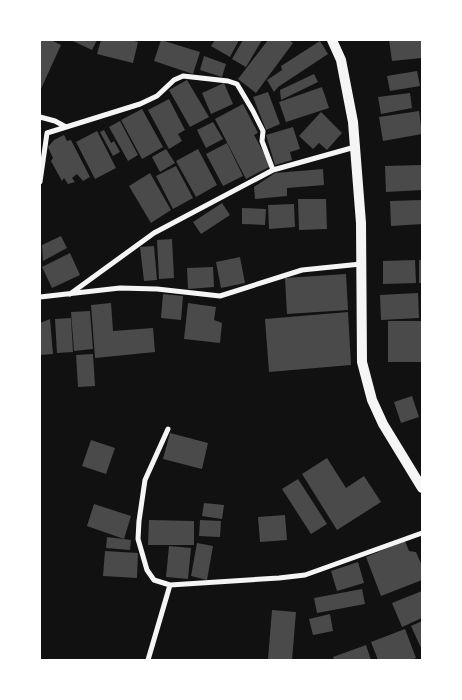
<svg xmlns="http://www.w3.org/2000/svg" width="462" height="700" viewBox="0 0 462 700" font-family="Rubik,sans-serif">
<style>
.building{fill:#4a4a4a}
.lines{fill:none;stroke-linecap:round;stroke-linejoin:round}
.minor{stroke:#f5f5f5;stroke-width:5}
.secondary{stroke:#f5f5f5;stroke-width:10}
</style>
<rect width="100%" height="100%" fill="#111"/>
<path class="building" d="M40,40H51L61,45L40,91Z
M71,40H97L92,50Z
M101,40H130L138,42L133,63L97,54Z
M161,40L200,52L193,74L154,61Z
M215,40H239L230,57L211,46Z
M243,40H262L246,67L232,59Z
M268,40H289L293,43L256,93L238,79Z
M389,40H422V58L392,61Z
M320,41L328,54L278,87L274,92L267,80L282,70L281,66Z
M204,56L226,64L222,77L200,70Z
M417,71L420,86L390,91L387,76Z
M314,74L318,82L281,100L280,90Z
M187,80L209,117L190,127L169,90Z
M224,83L233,104L211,114L202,93Z
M322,87L329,108L286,122L279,102Z
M268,92L280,124L266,130L253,97Z
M410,93L412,108L381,114L378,97Z
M169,99L185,130L178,134L182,141L169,149L148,110Z
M243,104L258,133L254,135L271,166L246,179L215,119Z
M142,109L163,147L142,159L121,120Z
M419,111L422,134L383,141L379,117Z
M321,112L342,133L327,150L319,143L313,149L299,136Z
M120,121L138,155L128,161L109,127Z
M213,122L223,139L206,148L197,130Z
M293,127L300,149L290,152L292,160L275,165L266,135Z
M104,130L111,143L114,141L120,152L113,156L100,132Z
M97,131L116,168L95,179L76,142Z
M64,135L67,141L71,140L90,177L83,181L77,174L72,178L75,182L68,184L64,178L62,181L51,161L53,158L48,147L54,140Z
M227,143L243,176L223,186L206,154Z
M166,149L175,163L160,172L152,157Z
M198,149L217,185L196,197L176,161Z
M422,165V190L386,192L385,166Z
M176,166L193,198L173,209L156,176Z
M323,169L324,185L287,188V196L255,199L254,187L275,173Z
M150,173L171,210L151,223L129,186Z
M298,199H326L327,229L299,230Z
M422,200V224L391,226L390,201Z
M222,203L230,215L201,234L193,222Z
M294,204L295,227L269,229L268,205Z
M242,208L266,209L265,225L242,224Z
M61,236L67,248L43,261L42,245Z
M172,239L174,278L159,279L157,240Z
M154,246L157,280L144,281L140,247Z
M70,253L80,275L52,288L42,267Z
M240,257L245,283L221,288L216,262Z
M415,260L416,283L383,284V261Z
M419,260H422V283H419Z
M213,267L214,287L188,289L187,268Z
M346,274L348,310L287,314L285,278Z
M418,293L419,318L381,320L380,295Z
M163,294L183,296L181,320L161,318Z
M111,303L113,331L153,328L155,352L95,358L91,305Z
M188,303L216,307L214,320L222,323L220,343L184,339Z
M90,311L93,349L74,351L71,312Z
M348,312L351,365L269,372L265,319Z
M71,318L73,352L57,353L55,319Z
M50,319L53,354L40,355V323Z
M388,321H422V362H388Z
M93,354L95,386L78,387L76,355Z
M412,396L419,417L401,423L394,402Z
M170,433L208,443L202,469L163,459Z
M91,440L115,448L106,474L82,466Z
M327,458L346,488L364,476L381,502L337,530L302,474Z
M298,479L327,524L311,534L282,489Z
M204,503L224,505L222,519L202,516Z
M94,504L131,516L124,539L87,526Z
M285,515L287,540L260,542L258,517Z
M149,520L194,521V545H148Z
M200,520L221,521L220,537L199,536Z
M107,537L131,540L130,550L106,548Z
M405,541L409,551L416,552L422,566V580L381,596L366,557Z
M197,543L213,546L207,580L191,576Z
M169,546L191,548L188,579L166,577Z
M105,551L138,553L137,578L103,576Z
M358,562L364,583L337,591L331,571Z
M362,589L365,604L317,613L314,598Z
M422,591V618L402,627L392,603Z
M272,610L296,612L292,660L268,659Z
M330,614L333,631L313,635L309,619Z
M422,621V650L411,626Z
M405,629L416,658L410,660H378L371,642Z
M366,645L371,660H334L333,657Z"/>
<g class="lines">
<path class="minor" d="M40,117L55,121L66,127
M40,182L47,133L140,104L157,96L174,80L183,76L228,81L237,84L253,111L263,131L262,141L273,170
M70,294L154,233L273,170L355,147
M40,297L120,288L157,289L220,296L302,270L361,264
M168,429L145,480L139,521L138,539L147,570L154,580L170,585
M148,660L170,585L279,578L305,575L422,533"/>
<path class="secondary" d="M332,40L341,60L353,122L361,223L362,362L372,400L383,424L422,488"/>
</g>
<rect width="462" height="700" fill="none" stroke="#ffffff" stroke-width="82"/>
</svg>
